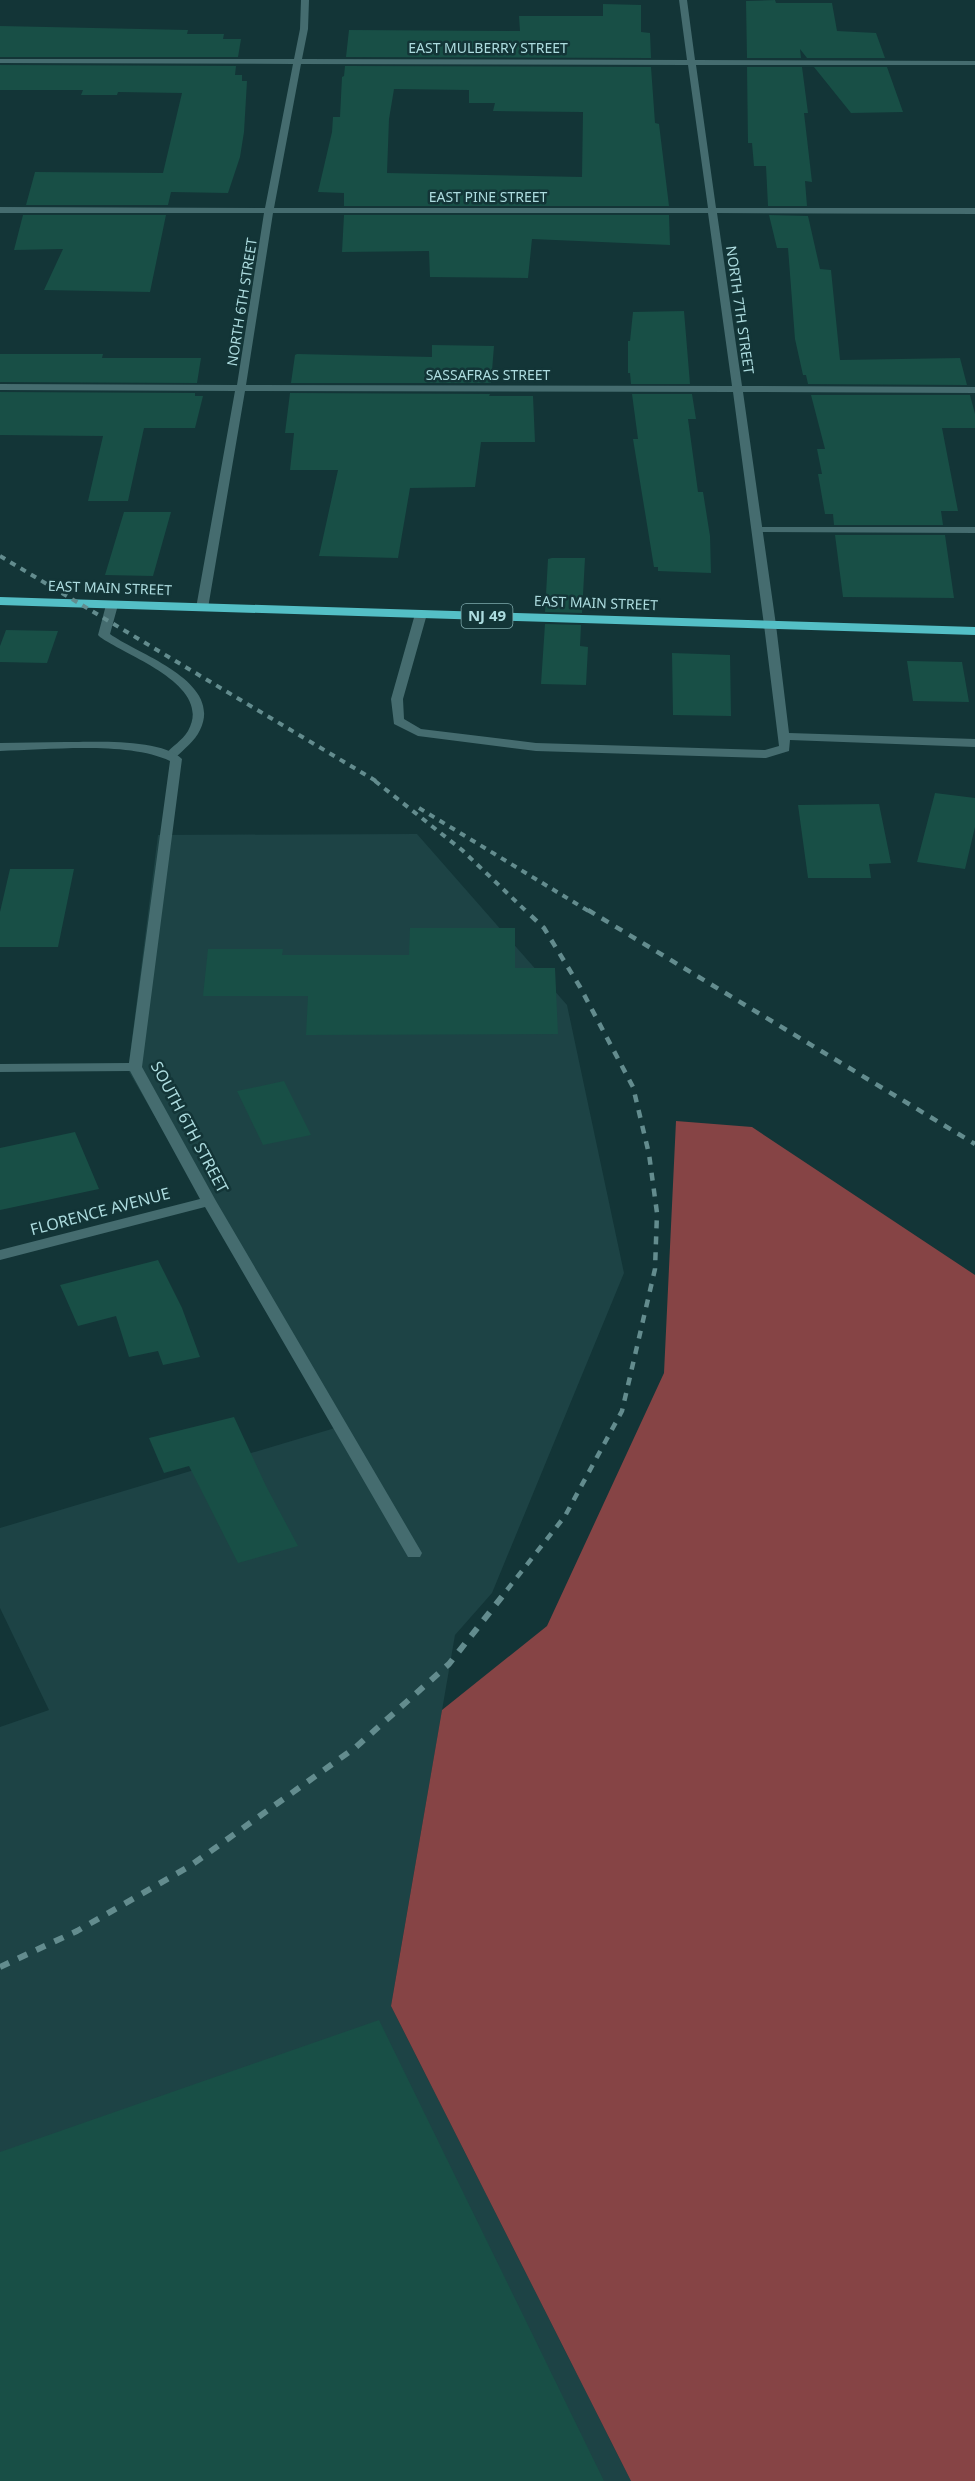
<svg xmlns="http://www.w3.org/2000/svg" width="975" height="2481" viewBox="0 0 975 2481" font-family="'Noto Sans',sans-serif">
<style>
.built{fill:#1d4345}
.forest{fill:#864445}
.building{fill:#184f46;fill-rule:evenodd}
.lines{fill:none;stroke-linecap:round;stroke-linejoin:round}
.lane{fill:#456c6f;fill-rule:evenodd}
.street{fill:#456c6f;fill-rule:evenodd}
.highway{fill:#54bfc6;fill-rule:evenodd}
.rail-far2{stroke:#638c8e;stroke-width:4;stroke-dasharray:6 6;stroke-linecap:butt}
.rail-far1{stroke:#638c8e;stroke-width:4.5;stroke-dasharray:8 8;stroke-linecap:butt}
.rail{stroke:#638c8e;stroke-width:6;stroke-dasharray:10 10;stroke-linecap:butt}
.labels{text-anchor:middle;stroke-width:5;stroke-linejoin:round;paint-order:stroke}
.far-street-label{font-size:14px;fill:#addcdf;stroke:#133537}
.shield{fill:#133537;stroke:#7faaad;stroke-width:1.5}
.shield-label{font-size:15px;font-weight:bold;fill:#addcdf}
.street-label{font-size:16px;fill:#addcdf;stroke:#133537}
</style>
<rect width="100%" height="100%" fill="#133537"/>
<path class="built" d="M417,834L567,1005L624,1273L492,1593L455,1635L391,2006L631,2481H0V1727L49,1710L0,1608V1528L335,1428L128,1070L158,835Z"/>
<path class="forest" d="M676,1121L752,1127L975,1275V2481H631L391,2006L442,1710L547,1626L664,1373Z"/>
<path class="building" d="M775,0L776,3H832L837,31L876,33L885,58H807L800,49L801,58H747L746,1Z
M603,4L641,5V32L650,33L651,58L346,57L349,30L520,31L519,16H603Z
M0,26L188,30L187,34H224L223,39H241L238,57H0Z
M0,65L236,66L235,75H242V81H247L244,132L240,157L228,193L171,192L168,205H26L35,172L163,173L182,93L118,92L117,95H81L83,90H0Z
M345,66L651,67L655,123L659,124L669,206H344V193L318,192L332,132L333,117H340L342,77L344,76ZM394,89L469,90V103H495L493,111L583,112L582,177L387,173L389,119Z
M747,67H802L808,113H804L812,182L805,181L807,206H768L766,166H754L752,143H748Z
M814,67H887L903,112L851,113Z
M23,215H166L150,292L44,290L63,249L14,250Z
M344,215H669L670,245L532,239L528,278L430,277L429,251L342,252Z
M769,215L808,216L820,269L831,270L840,360L960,358L967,385L808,384L806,375H803L795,339L788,248H777Z
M684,311L690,384H631L630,373H628V341H630L633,312Z
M432,345L494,346L491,383H291L295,355L297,354L432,357Z
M0,354H103L102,358H201L197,383L0,382Z
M0,392L195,393V396H203L195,428H144L128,501H88L103,436L0,435Z
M290,393L490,394L489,396H533L535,442H481L475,487L410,488L398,558L319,556L338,470H290L294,433H285Z
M632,394H692L696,419H688L698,492H703L710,536L711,573L658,571V567H654L633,439H638Z
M811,395H970L975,414V428H942L958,511H941L943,525H834L833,514H825L818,474H822L817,449H825Z
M124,512H171L153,576L105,575Z
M835,535H945L954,598L843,597Z
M552,558H585L582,613L545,612L548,559Z
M545,624L581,625L580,646L588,647L586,685L541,684Z
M6,630L58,631L47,663L0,662V646Z
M672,653L730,655L731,716L673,715Z
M907,661L962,662L969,702L913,701Z
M935,793L975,798V827L965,869L917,862Z
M879,804L891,863L869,864L871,878H808L798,805Z
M10,869H74L58,947H0V912Z
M410,928H515V968H555L558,1034L306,1035L308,996H203L208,949H283L282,955H409Z
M284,1081L311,1135L263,1145L237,1091Z
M75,1132L99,1189L0,1210V1148Z
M158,1260L182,1308L200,1357L163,1365L158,1351L129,1357L116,1316L78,1326L60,1285Z
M234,1417L266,1486L298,1546L238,1563L189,1466L164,1473L149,1438Z
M379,2020L604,2481H0V2152Z"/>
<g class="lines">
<path class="lane" d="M757,527H975V533L753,532V528Z
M112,602L118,605L110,634C137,654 224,681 200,730C195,741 184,749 175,758H167L165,755C172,746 182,741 188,731C214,685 126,656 100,637L98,635L106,605Z
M421,611L427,614L403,699L404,719L421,729L536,743L765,750L779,746L764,625L770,622L776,625L789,733L975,739V747L790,740L789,751L766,758L536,751L418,736L394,724L391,699L415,614Z"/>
<path class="street" d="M301,0H309L308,29L302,59L687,60L679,0H687L695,60L975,61V65H696L716,208H975V214L717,213L742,386L975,387V393L743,392L776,625L774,627H766L764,625L733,392L245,391L208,608L202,611L196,608L235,391L0,390V384L237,385L264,213H0V207L265,208L293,64L0,63V59H294L300,29ZM301,64L688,65L708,208H274ZM273,213H708L732,386L246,385Z
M65,742C94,742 161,738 182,759L142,1067L216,1201L422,1553L420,1557H408L205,1207L0,1260V1250L200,1199L130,1071L0,1072V1064L129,1063L170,761C127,741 48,750 0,751V743Z"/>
<path class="highway" d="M0,597L975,627V635L0,605Z"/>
<path class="rail-far2" d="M0,556L381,784
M375,781L462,850L527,912
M419,808L590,912"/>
<path class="rail-far1" d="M588,910L975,1144
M507,1590L565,1516L622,1411L655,1269L657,1213L649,1154L633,1087L580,987L544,928L525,910"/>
<path class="rail" d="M0,1967L77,1931L190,1866L356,1747L449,1664L508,1589"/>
</g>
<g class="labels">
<g class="far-street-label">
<text x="488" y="53">EAST MULBERRY STREET</text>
<text x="488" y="202">EAST PINE STREET</text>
<text transform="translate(242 302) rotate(-81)" y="5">NORTH 6TH STREET</text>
<text transform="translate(740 310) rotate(82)" y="5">NORTH 7TH STREET</text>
<text x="488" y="380">SASSAFRAS STREET</text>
<text transform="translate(110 588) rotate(2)" y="5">EAST MAIN STREET</text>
<text transform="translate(596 603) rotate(2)" y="5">EAST MAIN STREET</text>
</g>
<rect class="shield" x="461.5" y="604" width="51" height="24" rx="4.5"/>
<g class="shield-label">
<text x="487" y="621">NJ 49</text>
</g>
<g class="street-label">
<text transform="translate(190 1127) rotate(62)" y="6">SOUTH 6TH STREET</text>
<text transform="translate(100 1211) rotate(-15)" y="6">FLORENCE AVENUE</text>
</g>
</g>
</svg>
